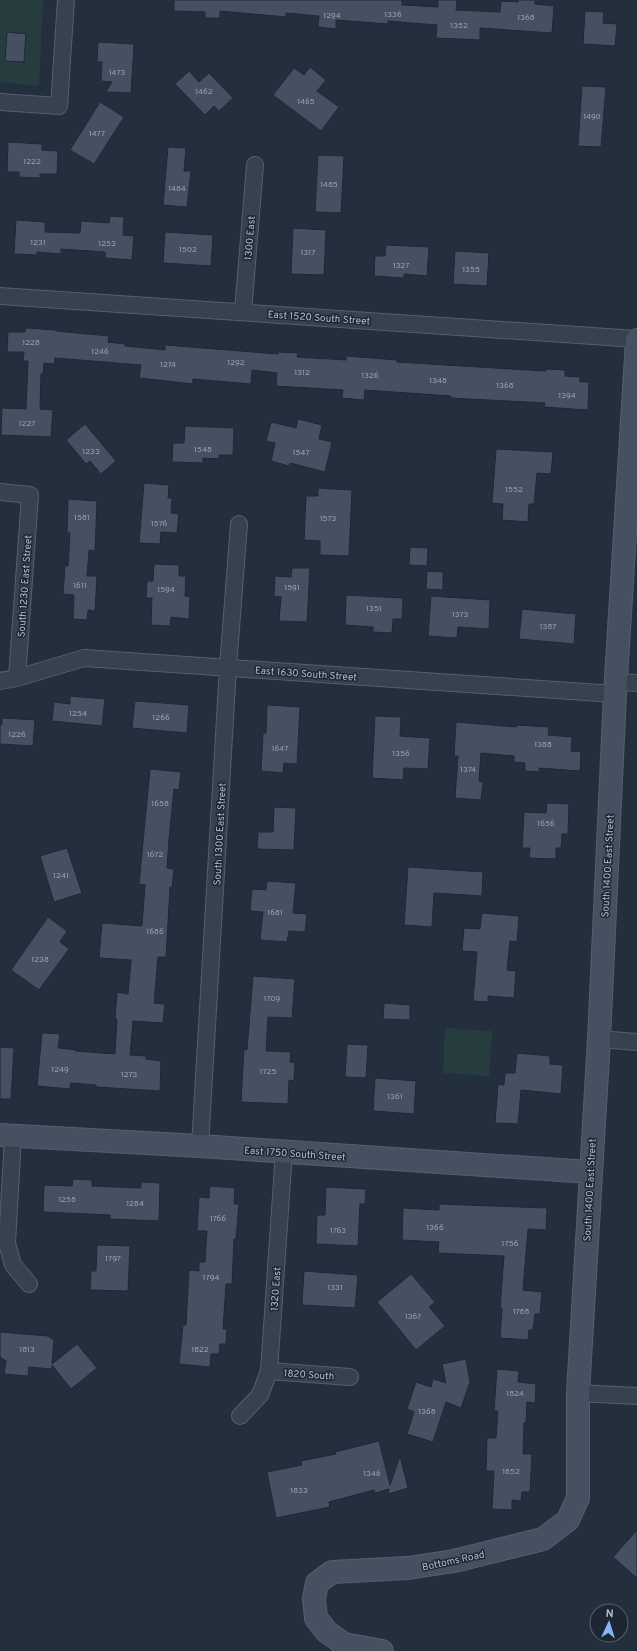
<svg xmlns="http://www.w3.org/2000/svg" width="637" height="1651" viewBox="0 0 637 1651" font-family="Overpass,sans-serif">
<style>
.park{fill:#263c3f}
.building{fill:#455162;stroke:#1f2835}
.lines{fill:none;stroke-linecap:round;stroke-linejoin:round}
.street-casing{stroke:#565f6c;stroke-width:18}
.secondary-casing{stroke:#565f6c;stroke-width:24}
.street{stroke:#38414e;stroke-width:16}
.secondary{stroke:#465061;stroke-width:22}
.labels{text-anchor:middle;stroke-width:3;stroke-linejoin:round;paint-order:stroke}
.number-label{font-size:8px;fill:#98a1af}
.street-label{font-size:10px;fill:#b4bcc9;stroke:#1d2633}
</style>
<rect width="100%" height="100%" fill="#242f3e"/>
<path class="park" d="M0,0H43L39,86L0,82Z
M445,1028L492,1031L489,1076L443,1073Z"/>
<path class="building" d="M174,0H402V5L438,7V0H457L456,10L500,12L501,1L518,2V0H535V4L554,6L552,33L480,28V40L436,38L437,25L388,21V24L336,20V29L318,27L319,16L286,13V17L220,11V18H205V12L174,11Z
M585,11L604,12L603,23L617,24L615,46L583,44Z
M7,32L26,34L24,62L5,61Z
M98,42L134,44L131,93L106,92L112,82L101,81L102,62H97Z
M310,67L326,80L317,91L339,107L321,131L273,95L294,68L304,75Z
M189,71L199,82L209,73L233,98L219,111L214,106L205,115L175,84Z
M582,86L606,87L601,147L578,146Z
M100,102L124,117L94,164L70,150Z
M8,142L42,144V150L58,151L57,174H40V178L19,177V172H7Z
M168,147L186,148L184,171H191L187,207L163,205Z
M318,155L344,156L341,213L315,212Z
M110,216L124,217L123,235L134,236L132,260L105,258V252L61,249V254L37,252V255L14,254L16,220L45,222V232L80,233L81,221L109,223Z
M293,228L326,230L324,275L291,274Z
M165,232L213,235L211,266L163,263Z
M386,245L429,247L427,276L404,274V278L374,276L375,256H385Z
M455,251L489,253L487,286L453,284Z
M26,328L56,330V331L109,336L108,342L125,344V346L165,350V345L278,354V352L298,353L297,357L346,360V356L397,360V362L478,367L546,371V369L565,370V376L580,377V382H589L588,410L544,407L545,403L451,398V396L365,390L364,400L342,398L343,390L276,386L277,373L252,370L251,384L193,379V384L139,378L141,365L55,358L54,364L44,363L43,374H41L40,409L53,410L51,437L1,435L2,408L26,409L28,361H23L24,352H7L8,332H25Z
M298,419L322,425L319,439L332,442L325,472L290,463L289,466L271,461L275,443L266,441L271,422L296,428Z
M85,424L116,461L101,474L90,461L86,464L66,440Z
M185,426L234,428L233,455H219V459L203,458V463L172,462L173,443H184Z
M496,449L553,452L551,474L537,473L534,504H529L528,522L502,520L503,504L492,503Z
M144,483L169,485L168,498H172L171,513L179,514L177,533L161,532L160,544L139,543Z
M318,488L352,490L349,556L320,555V541L304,540L306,496H318Z
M68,499L97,501L95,551L89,550L87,576H97L95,611L88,610L87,620L73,619L74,595L63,594L65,566H68L70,533H67Z
M410,547L428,548L427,566L409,565Z
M154,564L179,565V576H186L185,596L190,597L189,619L171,617L170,626L151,625L152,598H146L147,581H153Z
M292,568H310L307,622L279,621L281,597L274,596L275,576L291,577Z
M427,571L443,572V590L426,589Z
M346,595L403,598L402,619H393L392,633L373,632V627L345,625Z
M431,596L490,600L489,629L458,627L457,638L428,636Z
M522,609L576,614L574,644L519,639Z
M70,696L105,699L102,726L52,721L54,702L70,704Z
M135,701L189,705L187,733L132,728Z
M267,705L300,707L297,764L284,763L283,773L261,771L263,733H266Z
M375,716L401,717L400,736L430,738L428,769L404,768L403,780L372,778Z
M2,718L35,720L33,746L0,744V724L2,725Z
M456,722L516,727L517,725L549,727L548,735L572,737L571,751L581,752L580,771L539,768V772L525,771V763L514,762V756L481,753L479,781L483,782L481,800L455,798L458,756H454Z
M150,769L181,772L179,790L174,789L169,839L167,868L174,869L172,888L170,887L166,957H158L154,1003L165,1004L163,1023L133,1021L130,1055L146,1056V1059L161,1061L160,1091L96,1087V1085L71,1083L70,1089L37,1086L42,1033L60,1034L58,1048L76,1050L75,1051L115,1054L117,1019H115L117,992L128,994L131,960L99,958L102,923L142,926L145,885L139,884Z
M547,803L569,804L568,834H562L561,848H556V859L529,858L530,848H522L524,812L546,813Z
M274,807L296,808L294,850L257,849L258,832H273Z
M67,848L82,893L54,902L40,856Z
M408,867L483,872L482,896L434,893L432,927L404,925Z
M267,881L296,883L293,913L307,914L305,932L289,931L287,942L260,940L263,912L250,911L252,889L266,890Z
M482,913L519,916L517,942L510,941L507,970L516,971L514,998L488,996V1002L473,1001L477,952L462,951L464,928L480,929Z
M48,917L67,931L60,942L69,949L39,990L11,970Z
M253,976L295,979L292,1018L268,1017L266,1051L291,1052L290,1062L295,1063L294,1081L289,1080L288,1104L241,1102L244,1049L247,1050Z
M384,1003L410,1005V1020L383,1019Z
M347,1044L368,1045L366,1078L345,1077Z
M0,1047L14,1048L11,1099H0Z
M517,1053L550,1056V1064L563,1065L561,1094L521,1090L518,1124L495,1123L498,1084L504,1085L505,1073H515Z
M375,1078L416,1081L414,1114L373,1111Z
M73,1179L92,1180V1186L141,1188V1182L160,1183L159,1221L110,1219V1215L43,1212L44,1185L72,1186Z
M210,1186L235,1188L234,1204H239L236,1239H234L232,1284H226L223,1329H227L226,1344H220L219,1354H211L210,1367L179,1364L183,1325H186L189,1270L199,1271V1262H205L207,1231H197L199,1197L209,1198Z
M326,1187L366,1189L365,1204H360L358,1246L316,1244L317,1215H325Z
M439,1204L547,1208L546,1230L528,1229L523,1290L542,1292L540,1314H535L533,1330H529L528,1340L500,1338L502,1308H500L504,1256L438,1253L439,1242L402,1240L403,1208L439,1210Z
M97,1245L130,1246L128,1291L90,1290L91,1271H96Z
M304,1271L358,1275L355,1308L302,1305Z
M411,1274L435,1302L429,1307L445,1326L416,1350L377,1302Z
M0,1332L48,1336L54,1340L52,1364L77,1344L97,1368L71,1389L52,1365V1369L29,1367L28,1376L4,1374L6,1361L0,1357Z
M466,1359L470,1382L461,1408L446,1402L433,1442L407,1434L414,1412L407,1409L416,1382L431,1387L433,1379L446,1383L442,1364Z
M497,1369L519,1371L518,1382L536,1384L535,1403L527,1402L526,1423H524L523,1454H532L530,1492H522L521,1501L512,1500V1510L492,1509L494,1471H486L487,1438H496L498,1411H494Z
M379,1441L390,1485L400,1456L408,1488L388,1494L389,1489L375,1493L374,1490L329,1502L330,1507L276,1518L267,1472L302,1465L301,1461L336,1454L335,1452Z
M637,1530V1578L613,1557Z"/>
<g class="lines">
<defs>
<path id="street" d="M0,102L59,106L66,0
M0,296L637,339
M243,312L255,165
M0,492L30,495L17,678
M0,681L17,678L84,658L615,694
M616,682L637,683
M599,1039L637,1042
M13,1136L7,1243L13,1265L29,1284
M200,1146L228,667L239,524
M269,1371L350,1377
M578,1393L637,1396
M240,1416L260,1395L269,1371L284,1152"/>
<path id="secondary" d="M0,1135L200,1146L590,1172
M382,1651L344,1644L327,1632L316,1618L314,1599L317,1583L332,1572L408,1568L454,1561L543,1539L568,1520L578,1498V1393L599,1039L615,694L637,340"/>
</defs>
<use href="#street" class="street-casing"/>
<use href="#secondary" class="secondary-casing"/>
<use href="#street" class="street"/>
<use href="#secondary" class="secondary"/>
</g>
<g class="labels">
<g class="number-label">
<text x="393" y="17">1336</text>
<text x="332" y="18">1294</text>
<text x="526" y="20">1368</text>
<text x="459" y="28">1352</text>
<text x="117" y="75">1473</text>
<text x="204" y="94">1462</text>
<text x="306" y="104">1465</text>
<text x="592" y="119">1490</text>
<text x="97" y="136">1477</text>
<text x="32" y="164">1222</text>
<text x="329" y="187">1485</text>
<text x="177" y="191">1484</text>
<text x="38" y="245">1231</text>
<text x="107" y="246">1253</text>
<text x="188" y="252">1502</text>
<text x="308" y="255">1317</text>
<text x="401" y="268">1327</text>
<text x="471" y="272">1355</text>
<text x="31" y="345">1228</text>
<text x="100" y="354">1246</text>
<text x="236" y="365">1292</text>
<text x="168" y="367">1274</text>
<text x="302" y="375">1312</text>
<text x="370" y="378">1326</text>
<text x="438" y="383">1348</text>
<text x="505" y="388">1368</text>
<text x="567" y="398">1394</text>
<text x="27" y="426">1227</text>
<text x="203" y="452">1548</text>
<text x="91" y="454">1233</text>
<text x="301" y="455">1547</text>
<text x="514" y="492">1552</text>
<text x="82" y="520">1581</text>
<text x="328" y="521">1573</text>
<text x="159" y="526">1576</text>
<text x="80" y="588">1611</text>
<text x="292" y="590">1591</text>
<text x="166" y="592">1594</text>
<text x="374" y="611">1351</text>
<text x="460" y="617">1373</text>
<text x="548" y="629">1387</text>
<text x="78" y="716">1254</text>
<text x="161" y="720">1266</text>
<text x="17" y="737">1226</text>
<text x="543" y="747">1388</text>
<text x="280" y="751">1647</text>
<text x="401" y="756">1356</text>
<text x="468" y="772">1374</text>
<text x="160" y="806">1658</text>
<text x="546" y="826">1656</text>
<text x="155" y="857">1672</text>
<text x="61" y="878">1241</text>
<text x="275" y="915">1681</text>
<text x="155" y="934">1686</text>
<text x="40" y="962">1238</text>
<text x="272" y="1001">1709</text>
<text x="60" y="1072">1249</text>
<text x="268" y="1074">1725</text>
<text x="129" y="1077">1273</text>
<text x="395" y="1099">1361</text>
<text x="67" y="1202">1258</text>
<text x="135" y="1206">1284</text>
<text x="218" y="1221">1766</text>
<text x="435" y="1230">1366</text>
<text x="338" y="1233">1763</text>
<text x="510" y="1246">1756</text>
<text x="113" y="1261">1797</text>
<text x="211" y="1280">1794</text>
<text x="335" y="1290">1331</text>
<text x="521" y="1314">1788</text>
<text x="413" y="1319">1367</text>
<text x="27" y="1352">1813</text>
<text x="200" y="1352">1822</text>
<text x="515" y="1396">1824</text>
<text x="427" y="1414">1368</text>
<text x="511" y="1474">1852</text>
<text x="372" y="1476">1346</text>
<text x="299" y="1493">1833</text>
</g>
<g class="street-label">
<text transform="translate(249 238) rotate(-85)" y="4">1300 East</text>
<text transform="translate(319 317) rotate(4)" y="4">East 1520 South Street</text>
<text transform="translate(24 586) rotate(-86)" y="4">South 1230 East Street</text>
<text transform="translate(306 673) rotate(4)" y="4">East 1630 South Street</text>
<text transform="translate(219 834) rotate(-87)" y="4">South 1300 East Street</text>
<text transform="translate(607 866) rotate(-87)" y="4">South 1400 East Street</text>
<text transform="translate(295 1153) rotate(4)" y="4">East 1750 South Street</text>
<text transform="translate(589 1190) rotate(-87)" y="4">South 1400 East Street</text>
<text transform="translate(275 1289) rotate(-86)" y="4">1320 East</text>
<text transform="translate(309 1374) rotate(4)" y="4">1820 South</text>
<text transform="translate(453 1560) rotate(-12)" y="4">Bottoms Road</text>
</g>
</g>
<g transform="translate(609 1623) rotate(4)"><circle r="19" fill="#1d2633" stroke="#59626f"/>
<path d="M0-3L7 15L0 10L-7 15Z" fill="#8ab4f8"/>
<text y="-6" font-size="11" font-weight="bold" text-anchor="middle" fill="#b4bcc9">N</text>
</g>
</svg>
